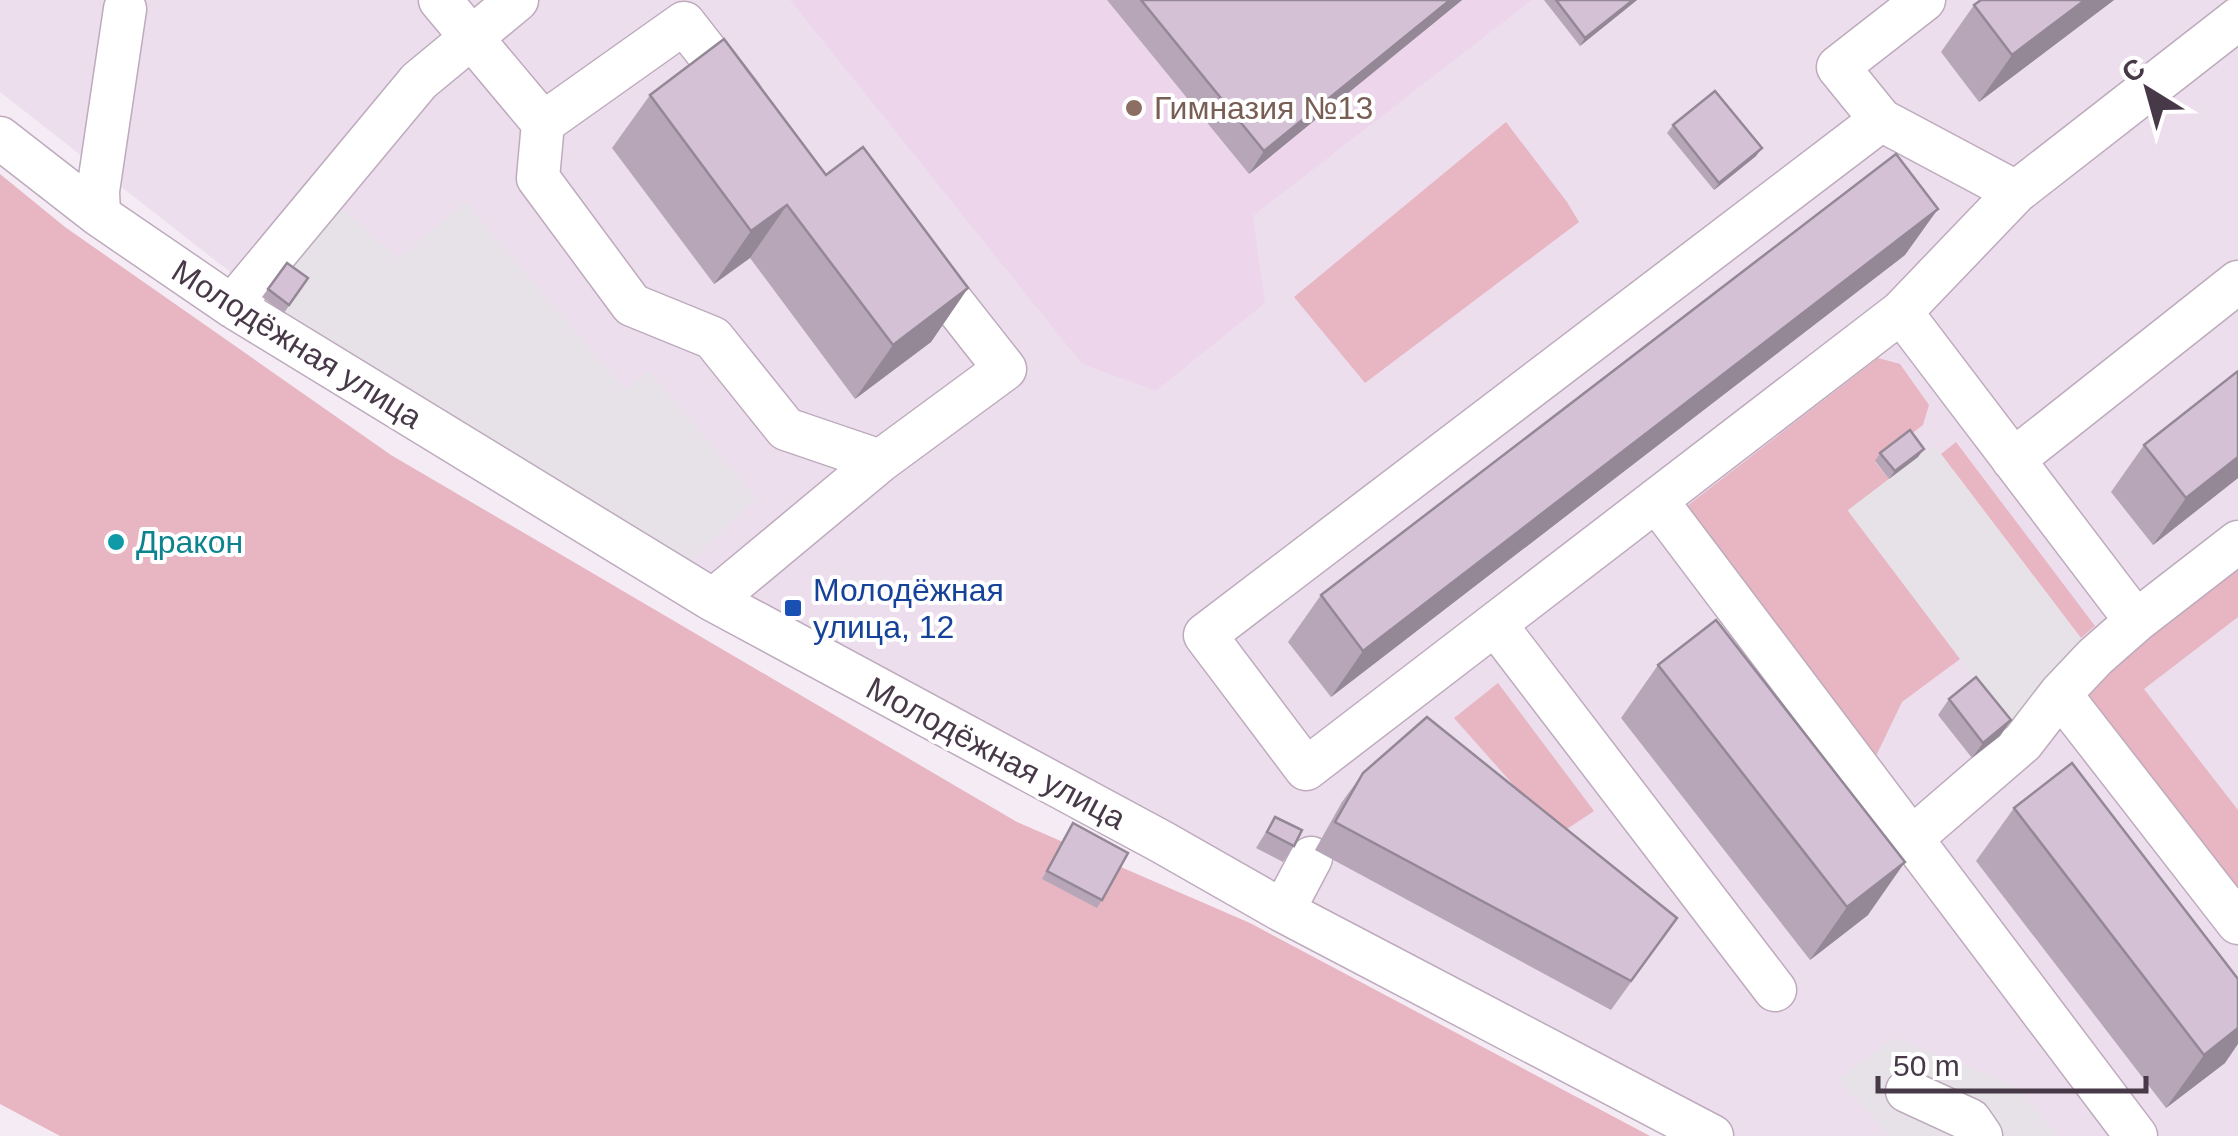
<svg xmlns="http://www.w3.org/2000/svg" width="2238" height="1136" viewBox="0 0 2238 1136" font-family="Helvetica,sans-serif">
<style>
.residential{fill:#eddeed}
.education{fill:#edd6ec}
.green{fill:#e7b6c2}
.parking{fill:#e6e2e7}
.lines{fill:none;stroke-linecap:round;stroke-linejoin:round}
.minor-casing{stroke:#bdabbd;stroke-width:45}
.minor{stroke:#fff;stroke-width:42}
.wall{fill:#b6a6b8}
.shaded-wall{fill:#948796}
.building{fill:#d4c1d6;stroke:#948796;stroke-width:2.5}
.education-dot{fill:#8d6e63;stroke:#fff;stroke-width:4}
.culture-dot{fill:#0f9aa8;stroke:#fff;stroke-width:4}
.transit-dot{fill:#1a4fb4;stroke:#fff;stroke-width:4}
.labels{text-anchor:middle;stroke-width:8;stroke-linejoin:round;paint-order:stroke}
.education-label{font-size:32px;fill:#785e54;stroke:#fff;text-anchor:start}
.street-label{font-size:32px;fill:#483949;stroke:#fff}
.culture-label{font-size:32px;fill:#0d838f;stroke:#fff;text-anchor:start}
.transit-label{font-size:32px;fill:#164399;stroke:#fff;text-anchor:start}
</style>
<rect width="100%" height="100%" fill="#f5ebf5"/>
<path class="residential" d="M0,0H2238V1136H1691L687,565L262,297L0,92Z"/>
<path class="education" d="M790,0H1532L1253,216L1265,303L1156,391L1082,364Z"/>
<path class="green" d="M1506,122L1567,202L1579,222L1365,383L1294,297Z
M0,174L65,227L391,455L1017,822L1250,923L1650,1136H60L0,1104Z
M1878,358L1900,364L1929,405L1923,425L1875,462L1889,479L1848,511L1960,659L1902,702L1876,756L1687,506Z
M1956,442L2095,626L2081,638L1941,454Z
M2238,558V617L2144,689L2238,810V897L2075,686Z
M1498,683L1594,811L1558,835L1454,718Z"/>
<path class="parking" d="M333,200L398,259L465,202L625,390L649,371L756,498L687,565L284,313L262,297Z
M1934,445L2095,657L2023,742L1848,510Z
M1893,1038L2016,1086L2057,1136H1890L1839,1080Z"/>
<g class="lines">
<defs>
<path id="minor" d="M440,0L543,123L538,178L632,305L713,338L786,429L880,461L1005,369L920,261
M1924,0L1838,67L1881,120L2016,192
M543,123L684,23L741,96
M0,138L99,215L232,306L713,600L1162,842L1283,911L1712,1136
M99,215L98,191L125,9
M232,306L419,81L517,0
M1901,312L2136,621
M2013,460L2238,282
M1656,500L2136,1136
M713,600L880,461
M1495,624L1901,312L2016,192L2238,19
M2060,694L2238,923
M1912,838L2023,742L2060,694L2095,657L2136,621L2238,542
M1283,911L1311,858
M1775,990L1495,624L1306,769L1205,635L1881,120
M1907,1091L1970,1120L1981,1136"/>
</defs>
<use href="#minor" class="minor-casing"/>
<use href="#minor" class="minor"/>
</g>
<path class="wall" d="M1107,0H1462L1249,174Z
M1544,0H1637L1580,46Z
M2114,0L1979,102L1941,52L1974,5Z
M650,95L826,175L968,288L931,342L855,399L750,258L714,284L612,148Z
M1673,125L1756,156L1714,190L1667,133Z
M1905,255L1331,697L1288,642L1321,595Z
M287,263L308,278L284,313L262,297Z
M2144,445L2238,478L2153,545L2111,492Z
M1880,453L1918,457L1889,479L1875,461Z
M1658,665L1868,915L1810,960L1621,718Z
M1949,699L2011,720L2000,736L1972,758L1938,715Z
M1363,773L1677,918L1611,1010L1315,850L1342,802Z
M2014,808L2225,1063L2166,1108L1976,861Z
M1275,817L1294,846L1283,862L1256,848Z
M1073,823L1102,900L1097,908L1042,879Z"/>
<path class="shaded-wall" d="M1450,0H1462L1249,174L1264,151Z
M1633,0H1637L1580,46L1585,38Z
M2085,0H2114L1979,102L2012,55Z
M1762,148L1756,156L1714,190L1719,183Z
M787,205L750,258L714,284L751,231Z
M1938,209L1905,255L1331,697L1363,651Z
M968,288L931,342L855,399L893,345Z
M1924,449L1918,457L1889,479L1895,471Z
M2238,457V478L2153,545L2186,498Z
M2011,720L2000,736L1972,758L1983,743Z
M1905,862L1868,915L1810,960L1847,907Z
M2238,1028V1044L2225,1063L2166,1108L2204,1055Z"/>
<path class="building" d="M1141,0H1450L1264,151Z
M1556,0H1633L1585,38Z
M1981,0H2085L2012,55L1974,5Z
M724,39L826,175L863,147L968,288L893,345L787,205L751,231L650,95Z
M1715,91L1762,148L1719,183L1673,125Z
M1896,154L1938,209L1363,651L1321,595Z
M287,263L308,278L289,305L268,289Z
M2238,371V457L2186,498L2144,445Z
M1910,430L1924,449L1895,471L1880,453Z
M1716,620L1905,862L1847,907L1658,665Z
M1976,677L2011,720L1983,743L1949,699Z
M1427,717L1677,918L1631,981L1335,822L1363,773Z
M2072,763L2238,979V1028L2204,1055L2014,808Z
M1275,817L1302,830L1294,846L1267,832Z
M1073,823L1128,853L1102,900L1047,871Z"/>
<circle class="education-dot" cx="1134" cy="108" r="10"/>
<circle class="culture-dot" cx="116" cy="542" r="10"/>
<rect class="transit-dot" x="783" y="598" width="20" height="20" rx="5"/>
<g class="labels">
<g class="education-label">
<text x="1154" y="119">Гимназия №13</text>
</g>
<g class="street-label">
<text transform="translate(297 344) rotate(32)" y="11">Молодёжная улица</text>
<text transform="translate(996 753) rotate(28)" y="11">Молодёжная улица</text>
</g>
<g class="culture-label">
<text x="136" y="553">Дракон</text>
</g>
<g class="transit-label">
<text x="813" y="601">Молодёжная<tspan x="813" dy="37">улица, 12</tspan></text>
</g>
</g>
<g transform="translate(2148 90) rotate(323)" stroke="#ffffff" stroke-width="8" paint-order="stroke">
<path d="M0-8L18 38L0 25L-18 38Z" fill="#483949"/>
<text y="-15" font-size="28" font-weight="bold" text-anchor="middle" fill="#483949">С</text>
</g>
<path d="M1878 1076v15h268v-15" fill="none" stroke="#483949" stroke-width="5"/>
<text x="1893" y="1076" font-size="30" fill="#483949" stroke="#ffffff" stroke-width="8" paint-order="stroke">50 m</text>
</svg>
